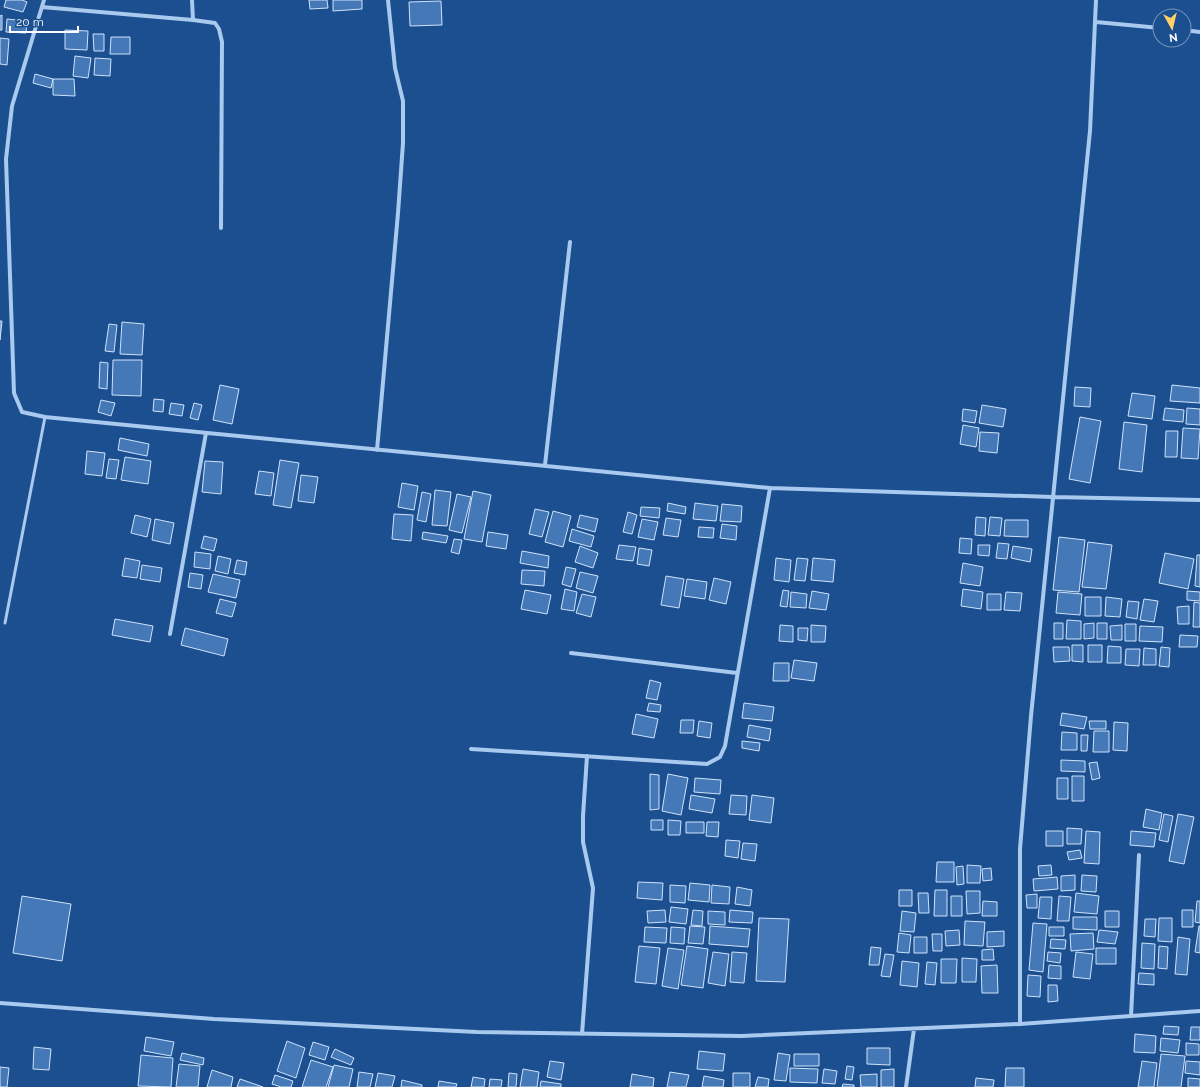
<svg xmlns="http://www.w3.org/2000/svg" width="1200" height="1087" viewBox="0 0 1200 1087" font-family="Raleway,sans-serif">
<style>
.building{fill:#4478b7;stroke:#cfe3fa}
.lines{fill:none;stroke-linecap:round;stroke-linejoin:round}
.lane{stroke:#a9c9ee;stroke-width:3}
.street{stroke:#a9c9ee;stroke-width:4}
</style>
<rect width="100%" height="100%" fill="#1b4f8f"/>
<path class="building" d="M6,0H22L27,2L23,12L4,7Z
M309,0H327L328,8L310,9Z
M333,0H362V9L333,11Z
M441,1L442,25L410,26L409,2Z
M2,15V30H0V16Z
M7,19L27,21L26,33L6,32Z
M65,30L88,31L87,50L65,49Z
M93,34H104V51H94Z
M111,37H130V54H110Z
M0,38L9,39L7,65L0,64Z
M75,56L91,58L88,78L73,76Z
M95,58L111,59L110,76L94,75Z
M35,74L53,79L51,88L33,83Z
M53,79H74L75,96L53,95Z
M0,321H2L0,340Z
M122,322L144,324L142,355L120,354Z
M109,324L117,325L114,352L105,351Z
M113,360H142L141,396L112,395Z
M100,362L108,363L107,389L99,388Z
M220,385L239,389L232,424L213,420Z
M1172,385L1200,388V403L1170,401Z
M1075,387L1091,388L1090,407L1074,406Z
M1132,393L1155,396L1152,419L1128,416Z
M154,399L164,400L163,412L153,411Z
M101,400L115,403L111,416L98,412Z
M171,403L184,405L182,416L169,414Z
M194,403L202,405L198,420L190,418Z
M982,405L1006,409L1003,427L979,423Z
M1165,408L1184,410L1183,422L1163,420Z
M1187,408L1200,409V425L1186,424Z
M963,409L977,411L975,423L962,421Z
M1080,417L1101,421L1090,483L1069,479Z
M1124,422L1147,425L1142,472L1119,469Z
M963,425L979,428L976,447L960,444Z
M1183,428L1200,429L1198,459L1181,458Z
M1166,431H1178L1177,457H1165Z
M980,432L999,433L997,453L979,451Z
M120,438L149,444L147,456L118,450Z
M87,451L105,453L102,476L85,474Z
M125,457L151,461L148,484L121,480Z
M109,459L119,460L116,479L106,478Z
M280,460L299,463L291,508L273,505Z
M205,461L223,462L221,494L202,492Z
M259,471L274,473L271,496L255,494Z
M301,475L318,477L314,503L298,501Z
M402,483L418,486L414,510L398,507Z
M435,490L451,492L447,526L432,525Z
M473,491L491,495L482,542L464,539Z
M422,492L431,494L426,522L417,520Z
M457,494L471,497L462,533L449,530Z
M668,503L686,507L685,514L667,511Z
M695,503L718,506L716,521L693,519Z
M722,504L742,506L741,522L720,521Z
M641,507L660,508L659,518L640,516Z
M535,509L549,512L542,537L529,534Z
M553,511L571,516L563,547L545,542Z
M628,512L637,515L632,534L623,532Z
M394,514L413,515L411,541L392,539Z
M135,515L151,519L147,537L131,533Z
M580,515L598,519L595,532L577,527Z
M976,517L986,518L985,536L975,535Z
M990,517L1002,518L1000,536L988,535Z
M666,518L681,520L678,537L663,535Z
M155,519L174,523L170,544L152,540Z
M642,519L658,522L654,540L638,537Z
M1005,520H1028V537L1004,536Z
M722,524L737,526L736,540L720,538Z
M699,527L714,528L713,538L698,537Z
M572,529L594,536L591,547L569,541Z
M423,532L448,536L446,543L422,539Z
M488,532L508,535L506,549L486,546Z
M204,536L217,539L214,551L201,548Z
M1059,537L1085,540L1079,592L1053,590Z
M960,538L972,539L971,554L959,553Z
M454,539L462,540L459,554L451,552Z
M1088,542L1112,545L1106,589L1082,587Z
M998,543L1009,544L1007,559L996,558Z
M619,545L636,547L633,561L616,559Z
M978,545H990L989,556L978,555Z
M580,546L598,553L593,568L575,562Z
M1013,546L1032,549L1030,562L1011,558Z
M639,548L652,550L649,566L637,564Z
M522,551L549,556L548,568L520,563Z
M195,552L211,554L210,569L194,567Z
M1165,553L1194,559L1188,589L1159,583Z
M1197,555H1200V587L1195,586Z
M218,556L231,559L228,574L215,571Z
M125,558L140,561L137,578L122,576Z
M776,558L791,560L789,582L774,580Z
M797,558L808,559L805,581L794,580Z
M813,558L835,560L833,582L811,580Z
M237,560L247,562L245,575L234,573Z
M963,563L983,567L980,586L960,583Z
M142,565L162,568L160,582L140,579Z
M566,567L576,569L571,587L562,584Z
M522,570L545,571L544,586L521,584Z
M580,572L598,576L593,593L576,588Z
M190,573L203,575L201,589L188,587Z
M213,574L240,580L236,598L208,592Z
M666,576L684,579L679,608L661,605Z
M714,578L731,582L726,604L709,600Z
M687,579L707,582L705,599L684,596Z
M565,589L577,592L574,611L561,609Z
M963,589L983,592L981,609L961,606Z
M525,590L551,595L547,614L521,609Z
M783,590L789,591L787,607L780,606Z
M812,591L829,594L826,610L809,608Z
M1187,591L1200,592V601L1187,600Z
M791,592L807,594L806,608L790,607Z
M1006,592L1022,593L1020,611L1004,610Z
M1058,592L1082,594L1080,615L1056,613Z
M582,594L596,597L591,617L576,613Z
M987,594H1001V610H987Z
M1085,597H1101V616H1085Z
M1106,597L1122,599L1120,617L1105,616Z
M220,599L236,603L232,617L216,613Z
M1144,599L1158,601L1154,622L1140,620Z
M1128,601L1139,602L1137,619L1126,617Z
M1194,602L1200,603V627H1193Z
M1189,606V624H1178L1177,607Z
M115,619L153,626L150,642L112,635Z
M1067,620L1081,621V639H1066Z
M1054,623H1063V639H1054Z
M1094,623V638L1084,639V624Z
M1097,623H1107V639H1097Z
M1125,624H1136V641H1125Z
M780,625L793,626V642L779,641Z
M811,625L826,626L825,642H811Z
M1122,625V640H1111L1110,626Z
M1140,626L1163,627L1162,642L1139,641Z
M185,628L228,639L224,656L181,645Z
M798,628H808L807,641L798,640Z
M1180,635L1198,636L1197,647H1179Z
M1072,645H1083V662L1072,661Z
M1088,645H1102V662H1088Z
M1108,646L1121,647V663H1107Z
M1053,647H1069L1070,661L1054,662Z
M1161,647L1170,648L1169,667L1159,666Z
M1144,648L1156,649V665H1143Z
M1126,649H1140L1139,666L1125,665Z
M794,660L817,663L814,681L791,678Z
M774,663H789V681H773Z
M650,680L661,683L657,700L646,698Z
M649,703L661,705L660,712L647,711Z
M744,703L774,707L772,721L742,718Z
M1062,713L1087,717L1084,729L1060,725Z
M636,714L658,719L654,738L632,734Z
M681,720H694L693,733H680Z
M699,721L712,723L710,738L697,736Z
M1089,721H1106V729H1090Z
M1114,722L1128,723L1127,751L1113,750Z
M749,725L771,729L769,741L747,737Z
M1094,731H1109V752H1093Z
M1062,732L1077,733V750H1061Z
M1081,735H1088L1087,751H1081Z
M742,741L760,743L759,751L742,748Z
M1061,760L1085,761V772L1061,771Z
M1097,762L1100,778L1092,780L1089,763Z
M650,774L659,775V809L650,810Z
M668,774L688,778L681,815L662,811Z
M1072,776H1084V801H1072Z
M695,778L721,780L720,794L694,792Z
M1057,778H1068V799H1057Z
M691,795L715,799L712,813L689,809Z
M731,795L747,796L746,815L729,814Z
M752,795L774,798L771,823L749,820Z
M1146,809L1162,813L1159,830L1143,827Z
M1164,814L1173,816L1168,842L1159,840Z
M1178,814L1194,817L1184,864L1169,861Z
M651,820H663V830H651Z
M668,820L681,821L680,835H668Z
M686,822H704V833H686Z
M707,822H719L718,837L706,836Z
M1067,828L1082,829L1081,844H1067Z
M1046,831H1063V846H1046Z
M1086,831L1100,832L1099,864L1084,863Z
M1131,831L1156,833L1154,847L1130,845Z
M726,840L740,841L738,858L725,856Z
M743,843L757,844L755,861L741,859Z
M1080,850L1082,858L1069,860L1067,852Z
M937,862H954V882H936Z
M967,865L981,866L980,883H967Z
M1051,865L1052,875L1039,876L1038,866Z
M963,866L964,884L957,885L956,867Z
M991,868L992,880L983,881L982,869Z
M1075,875V890L1061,891V876Z
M1082,875L1097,876L1096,892L1081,891Z
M1057,877L1058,889L1034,891L1033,879Z
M638,882L663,883L662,900L637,898Z
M690,883L710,885L709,902L688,900Z
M670,885L686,886L685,903L670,902Z
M712,885L730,887L729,904L711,903Z
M737,887L752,890L750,906L735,904Z
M899,890H912V906H899Z
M935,890H947V916H934Z
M966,891H980V913L967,914Z
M918,893H928L929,913H919Z
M1076,893L1099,896L1097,914L1074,912Z
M1037,894V908H1027L1026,895Z
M22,896L71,904L62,961L13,953Z
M951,896H962V916H951Z
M1059,896L1071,897L1069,921H1057Z
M1040,897H1052L1051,919L1038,918Z
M983,901L997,902V916H982Z
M1197,901H1200V923L1195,922Z
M671,907L688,909L686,924L669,922Z
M665,910L666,922L648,923L647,911Z
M693,910L703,911L702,926L691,925Z
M730,910L753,912L752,923L729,922Z
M1182,910H1193V927H1182Z
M708,911L725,912V925L708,924Z
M902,911L916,913L914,932L900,931Z
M1105,911H1119V927H1105Z
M1073,917H1097V930L1073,929Z
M759,918L789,919L785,982L756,981Z
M1159,918H1172V942L1158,941Z
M1145,919H1156L1155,937L1144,936Z
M965,921L985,922L983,946L964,945Z
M1033,923L1047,924L1043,972L1029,970Z
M690,926L705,927L703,944L688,943Z
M710,926L750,929L748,947L709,944Z
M1199,926H1200V953L1195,952Z
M645,927L667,928L666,943L644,942Z
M671,927L685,928L684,944L670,943Z
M1049,927H1064V936H1049Z
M959,930L960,945L946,946L945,931Z
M1099,930L1118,932L1115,944L1097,942Z
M1004,931V946L987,947V932Z
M899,933L911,935L909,953L897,952Z
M1093,933L1094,949L1071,951L1070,934Z
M932,934H942V951H933Z
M914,937H927V953H914Z
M1178,937L1190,939L1187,975L1175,974Z
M1051,939L1066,940L1065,949L1050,948Z
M1142,943L1155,944L1154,969L1141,968Z
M639,946L660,948L656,984L635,982Z
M687,946L708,949L703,988L681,985Z
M1159,946L1168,947L1167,969L1158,968Z
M871,947L881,948L879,965H869Z
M668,948L684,950L678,989L662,986Z
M1096,948H1116V964H1096Z
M993,949L994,960H982V950Z
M713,952L729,954L725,986L708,983Z
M732,952L747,953L744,983L730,982Z
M1048,952L1061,953L1060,963L1047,961Z
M1076,952L1093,954L1090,979L1073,977Z
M885,954L894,955L890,977L881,976Z
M962,958L977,959L976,982H962Z
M941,959H957L956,983H941Z
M902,961L919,963L917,987L900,985Z
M927,962L937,963L935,985L925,984Z
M997,965L998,993H982L981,966Z
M1049,965L1061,966V979L1048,978Z
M1139,973L1154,974V985L1138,984Z
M1028,975L1041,976L1040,997L1027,996Z
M1048,985H1057L1058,1001L1048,1002Z
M1164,1026L1179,1027L1178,1035L1163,1034Z
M1191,1027H1200V1040H1190Z
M1135,1034L1156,1036L1155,1053L1134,1052Z
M146,1037L174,1042L171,1056L144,1051Z
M1161,1038L1180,1040L1178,1053L1160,1051Z
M287,1041L305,1048L296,1078L277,1071Z
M313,1042L329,1047L325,1060L309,1055Z
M1186,1043L1199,1044V1055H1186Z
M34,1047L51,1049L49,1070L33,1069Z
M867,1048H890V1065L867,1064Z
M335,1049L354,1058L351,1065L331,1057Z
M699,1051L725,1054L723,1071L697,1069Z
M182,1053L204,1058L203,1065L180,1060Z
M778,1053L790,1055L786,1081L774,1080Z
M794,1054H819V1066H794Z
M1161,1054L1185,1056L1181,1087H1157Z
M141,1055L173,1058L171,1087L138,1086Z
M311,1060L333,1067L326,1087H302Z
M550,1061L564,1063L561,1080L547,1077Z
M1142,1061L1157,1063L1154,1087H1138Z
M1186,1061L1200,1062V1075L1185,1073Z
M179,1064L200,1066L198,1087H176Z
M334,1065L353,1069L349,1087H328Z
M847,1066L854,1067L852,1080L845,1079Z
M0,1067L9,1068L7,1087H0Z
M790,1068L818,1069L817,1083L790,1082Z
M1006,1068H1024V1087H1005Z
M523,1069L539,1072L537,1087H520Z
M824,1069L837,1071L835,1084L822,1083Z
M894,1069V1087H881V1070Z
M212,1070L233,1077L231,1087H207Z
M359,1072L373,1074L370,1087H357Z
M670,1072L689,1075L686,1087H667Z
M378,1073L395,1076L392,1087H375Z
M509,1073L517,1074L516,1087H508Z
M733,1073H750V1087H733Z
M632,1074L654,1078L653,1087H630Z
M877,1074V1087H861L860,1075Z
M275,1075L293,1081L291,1087H281L272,1084Z
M704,1076L724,1080L723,1087H702Z
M473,1077L485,1079L484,1087H471Z
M758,1077L769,1079L768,1087H755Z
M976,1078L994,1080L993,1087H975Z
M1188,1078L1200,1079V1087H1188Z
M240,1079L263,1087H237Z
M490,1079L502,1080L501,1087H489Z
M402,1080L422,1085V1087H401Z
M439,1081L457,1084L456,1087H438Z
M541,1081L561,1084V1087H540Z
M843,1084L854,1085V1087H842Z"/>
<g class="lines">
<path class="lane" d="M5,623L45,417"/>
<path class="street" d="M44,0L12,106L6,159L14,393L22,412L45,417L770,488L1053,497L1200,500
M192,0L193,20
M42,7L193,20L215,23L219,29L222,42L221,228
M1096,22L1160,28
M1184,30L1200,32
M377,450L398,213L403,143V101L395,68L388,0
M545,465L570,242
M170,634L206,433
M571,653L737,673
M471,749L707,764L720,757L725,746L770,488
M0,1003L214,1019L477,1032L741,1036L1020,1024L1200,1011
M1131,1016L1139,855
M1020,1024V849L1031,716L1090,131L1096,0
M582,1034L593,888L583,842V816L587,756
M906,1087L914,1029"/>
</g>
<g transform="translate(1172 28) rotate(172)"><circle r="19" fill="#1b4f8f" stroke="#7695bc"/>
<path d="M0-3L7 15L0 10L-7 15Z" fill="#ffd166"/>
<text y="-6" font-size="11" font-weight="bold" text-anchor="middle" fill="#ffffff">N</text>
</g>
<path d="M10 26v6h68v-6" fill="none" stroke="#ffffff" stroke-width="2"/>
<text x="16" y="26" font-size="12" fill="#ffffff" stroke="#1b4f8f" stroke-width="3" paint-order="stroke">20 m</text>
</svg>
